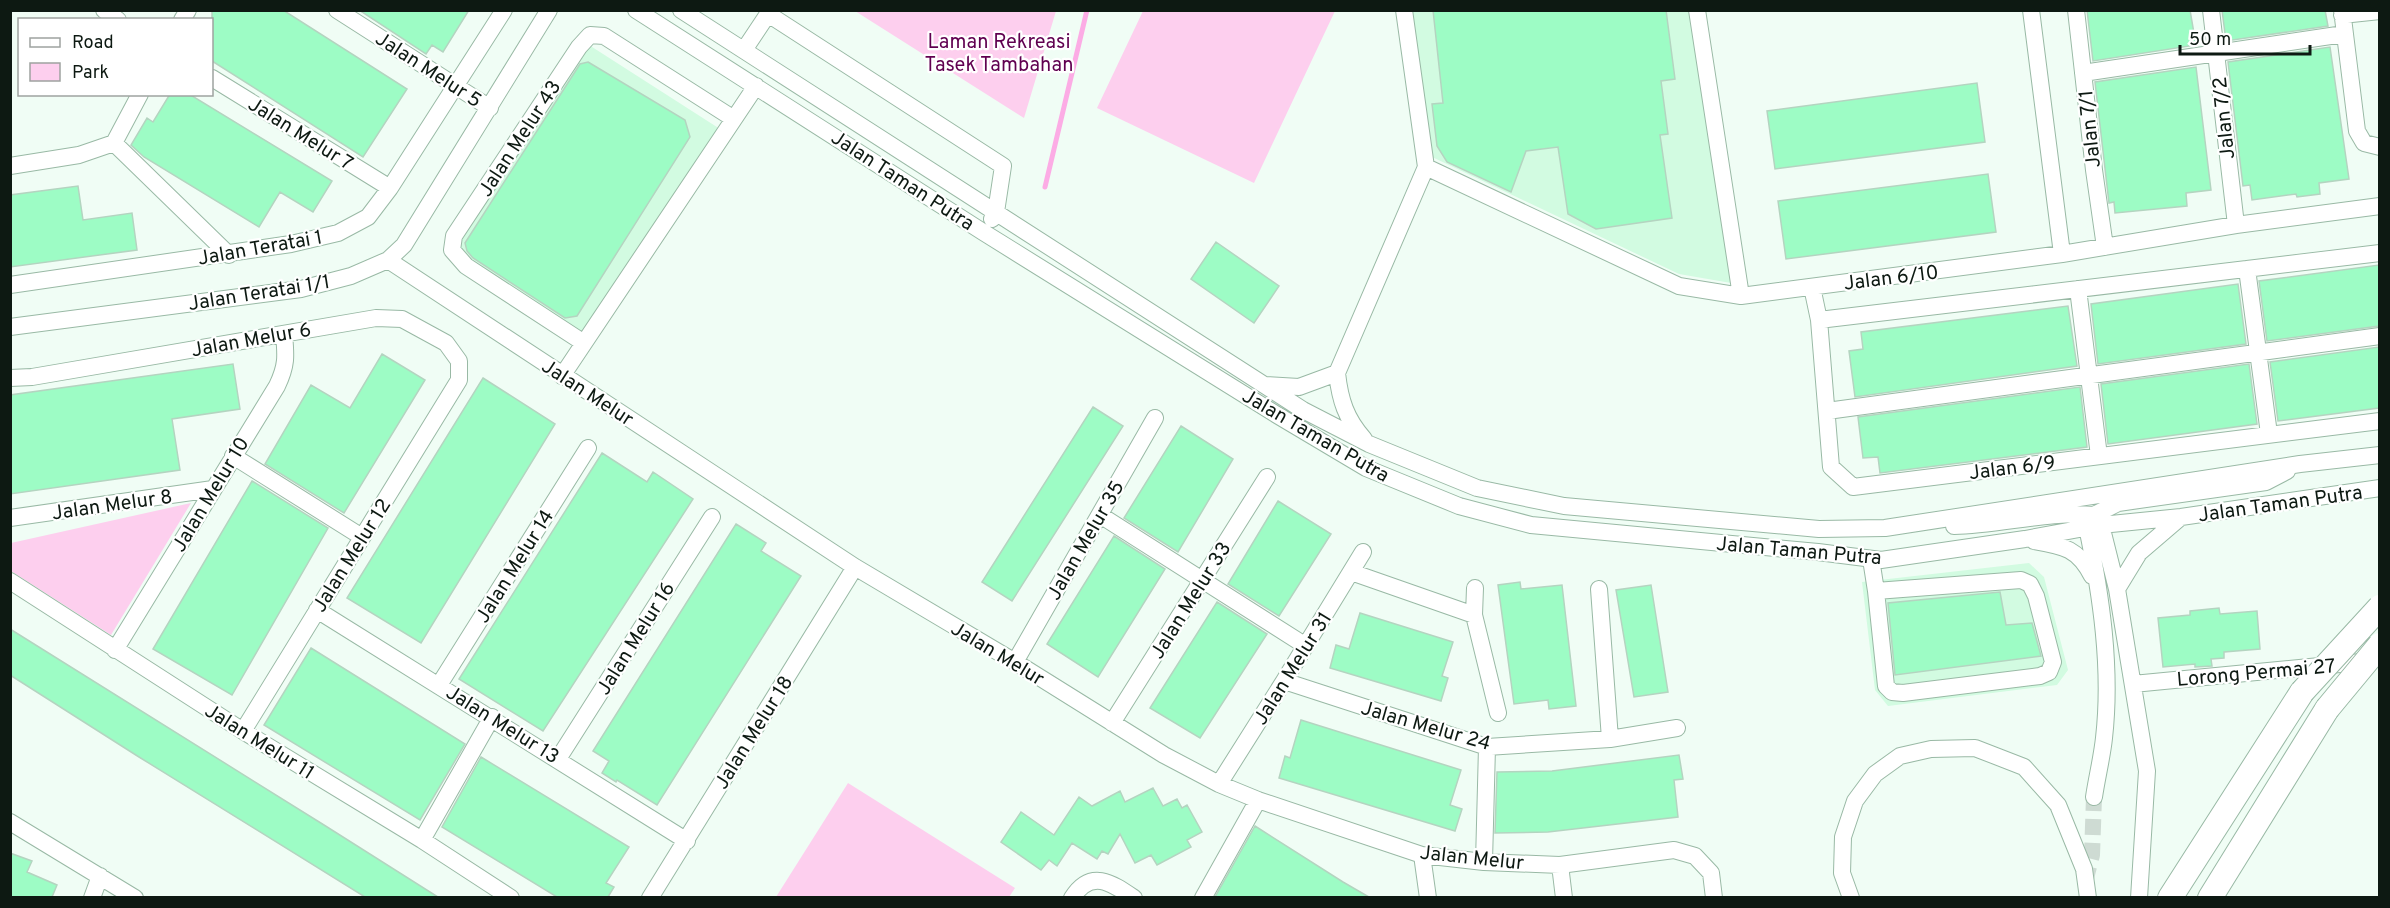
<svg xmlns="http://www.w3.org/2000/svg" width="2390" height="908" viewBox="0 0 2390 908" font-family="Overpass,sans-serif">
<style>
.built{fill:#d2fbe1}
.green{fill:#fdcfee}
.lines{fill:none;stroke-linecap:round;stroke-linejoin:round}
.stream{stroke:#fcace5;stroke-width:5}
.building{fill:#9dfcc5;stroke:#b4d4c0;stroke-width:1.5}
.minor-tunnel{stroke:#cedbd3;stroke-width:16;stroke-dasharray:16 8;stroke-linecap:butt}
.minor-casing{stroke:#99b9a5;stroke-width:18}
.highway-casing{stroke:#99b9a5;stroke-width:26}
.minor{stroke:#fff;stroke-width:16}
.highway{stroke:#fff;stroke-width:24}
.highway-bridge-casing{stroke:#99b9a5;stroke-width:26;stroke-linecap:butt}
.highway-bridge{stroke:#fff;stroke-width:24}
.labels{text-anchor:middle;stroke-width:4.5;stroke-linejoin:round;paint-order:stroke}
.park-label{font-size:20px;fill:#600050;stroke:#fff}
.street-label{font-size:20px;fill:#0d1912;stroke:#fff}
</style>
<rect width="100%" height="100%" fill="#f0fdf5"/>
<path class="built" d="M1410,11H1691L1731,283L1679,274L1430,156Z
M589,45L720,129L582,333L471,262L458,247L461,239Z
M2029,563L2044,577L2068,670L2057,685L1888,706L1875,690L1862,582Z"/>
<path class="green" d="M855,11H1056L1024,118Z
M1143,11H1335L1254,183L1097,108Z
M191,503L111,635L11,571V543Z
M848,783L1015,888L1009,897H776Z"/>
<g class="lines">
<path class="stream" d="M1045,187L1087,10"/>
</g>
<path class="building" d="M212,10H283L407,89L363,157L212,61Z
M359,10H469L443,52L432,45L426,54Z
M1433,10H1666L1675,79L1661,81L1668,134L1660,135L1672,218L1596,229L1568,214L1558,147L1526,151L1511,192L1447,162L1437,146L1432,104L1443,103Z
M2087,10H2190L2196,45L2093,61Z
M2222,10H2325L2328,26L2226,41Z
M2330,47L2349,179L2319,183L2320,194L2297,197L2296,194L2252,200L2250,185L2243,186L2228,62Z
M588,62L685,120L690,137L577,316L565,318L473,258L467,251L465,243L580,64Z
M2196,67L2211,190L2186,193L2187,206L2115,213L2114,202L2109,203L2095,82Z
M1977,83L1985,142L1775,169L1767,111Z
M170,94H189L332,181L313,212L280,192L259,227L144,157L131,145L147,118L153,122Z
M1988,174L1996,232L1786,259L1778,201Z
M78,186L83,220L132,213L137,250L10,267V195Z
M1216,242L1279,286L1254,323L1191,279Z
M2379,265V326L2267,341L2259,281Z
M2238,284L2246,344L2098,364L2091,304Z
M2068,306L2077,366L1855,397L1849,351L1863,349L1861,332Z
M2379,347V408L2278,421L2270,362Z
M382,354L425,380L344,513L265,464L311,385L350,408Z
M233,364L240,409L172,419L180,470L10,494V395Z
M2249,364L2257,424L2108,444L2101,384Z
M483,378L555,424L421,643L347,598Z
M2080,387L2087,447L1880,473L1878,457L1863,458L1858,417Z
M1093,407L1123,426L1012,601L982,582Z
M1181,426L1233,459L1178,552L1124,518Z
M602,453L647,482L653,472L693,499L543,731L459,679Z
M252,481L328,528L232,695L153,649Z
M1278,501L1331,534L1279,616L1228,584Z
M736,524L766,543L761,551L801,576L657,805L617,780L616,782L602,773L609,761L593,751Z
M1114,536L1165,569L1098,677L1047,644Z
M1520,582L1521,589L1562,585L1576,706L1549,709L1548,700L1514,704L1498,585Z
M1651,585L1668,692L1634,697L1616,590Z
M2000,592L2006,625L2032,623L2041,656L1895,675L1888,603Z
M1217,602L1267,634L1200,738L1150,708Z
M2219,608L2220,614L2257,611L2260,649L2224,652V658L2211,659L2212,666L2195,667V664L2163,667L2158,618L2190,615V611Z
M1360,613L1453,642L1442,676L1448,678L1441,701L1330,668L1336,645L1349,649Z
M10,629L324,825L438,897H365L139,757L10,675Z
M311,648L465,744L420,820L264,725Z
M1301,720L1461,770L1450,805L1462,809L1455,831L1279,778L1285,756L1290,758Z
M1679,755L1683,779L1674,780L1678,817L1548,832L1495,833L1497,772L1552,771Z
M481,757L629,847L606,883L614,887L608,897H557L442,827Z
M1153,788L1163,806L1177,799L1182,808L1187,805L1202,832L1187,840L1191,847L1157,865L1151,855L1135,863L1120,834L1108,854L1102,851L1097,859L1072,843L1057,866L1049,860L1041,870L1001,842L1021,812L1054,835L1079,797L1092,806L1120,791L1125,802Z
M1255,826L1343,882L1369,897H1215Z
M10,853L32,861L27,872L57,885L52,897H10Z"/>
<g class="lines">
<path class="minor-tunnel" d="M2085,882L2092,855L2094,797"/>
<defs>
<path id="minor" d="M104,10L118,20
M337,10L490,108
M636,10L983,232L1277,415L1366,468L1459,506L1531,525L1818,552L1881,560L2025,539L2101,525L2181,517L2380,488
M681,10L1303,410L1369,444L1477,488L1564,506L1819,529L1885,528L2300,464L2380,455
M1697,10L1741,296
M2031,10L2062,254
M2076,10L2094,170L2105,247
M2211,10L2236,225
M2342,10L2357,131L2364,143L2380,147
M2342,15L2380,11
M182,20L188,10
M744,50L768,14L1003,166L996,212L992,219
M2083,73L2344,34
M212,78L390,188
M114,143L229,255
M10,166L79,155L114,143L140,94
M1426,167L1679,286L1741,296L2062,254L2236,225L2380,206
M388,260L855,567L1015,662L1164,755L1219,784L1258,800L1422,855L1484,862L1560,865L1674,850L1695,856L1711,873L1714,898
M2247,269L2269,434
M10,285L291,244L338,233L368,217L390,188L504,10
M1812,287L1819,320L1831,467L1853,487L2380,421
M2078,289L2099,456
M1819,320L2380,253
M10,327L301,289L351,276L388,260L404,245L549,10
M584,343L466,266L452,250L454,236L579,47L590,35L604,36L734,119
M562,376L756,86
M10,378L32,377L376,318L402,319L446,343L459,361V380L243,731
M1266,385L1299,387L1337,373
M1827,411L2380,336
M1364,439C1346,419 1340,400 1337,373L1426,167L1404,10
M233,456L362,537
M1100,515L1306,646
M10,518L213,489
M2089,524L2094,515L2118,503L2266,482L2287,471
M1954,526C2001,525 2048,511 2094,515L2101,525L2117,589L2147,771L2139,898
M2087,527C2101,595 2112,668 2104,738C2102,757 2097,777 2094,797
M2034,541C2063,546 2078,548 2092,576
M1871,559L1876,591L2021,580L2030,584L2036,596L2053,662L2049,672L2040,676L1903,693L1892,692L1886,686L1876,591
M1351,572L1474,615
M10,581L243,731L422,840L511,898
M1475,588L1474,615L1498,713
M1599,589L1610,739
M2117,589L2139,553L2181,517
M317,610L687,841
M115,650L277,386C287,365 286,356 284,334
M1015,662L1155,418
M1284,681L1487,747L1610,739L1677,728
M2133,684L2371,661
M439,685L588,448
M1112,723L1267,477
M558,759L712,517
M1219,784L1284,681L1363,552
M10,822L135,898
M422,840L492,717
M1422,855L1428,898
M1484,862L1487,747
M1560,865L1564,898
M92,898L100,876
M650,898L855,567
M1072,898C1091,868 1112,883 1134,898
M1203,898L1258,800
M1851,898L1842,873L1843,837L1855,801L1875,774L1900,756L1931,749L1975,748L2024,767L2058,805L2084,869L2088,898"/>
<path id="highway" d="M2170,898L2302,692
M2210,898L2327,709"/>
</defs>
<use href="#minor" class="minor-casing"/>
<use href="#highway" class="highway-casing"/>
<use href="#minor" class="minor"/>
<use href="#highway" class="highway"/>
<defs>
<path id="highway-bridge" d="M2302,692L2380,607
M2327,709L2380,645"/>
</defs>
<use href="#highway-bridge" class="highway-bridge-casing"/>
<use href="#highway-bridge" class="highway-bridge"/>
</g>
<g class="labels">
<g class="park-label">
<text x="999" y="48">Laman Rekreasi<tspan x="999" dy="23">Tasek Tambahan</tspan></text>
</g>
<g class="street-label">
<text transform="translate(429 69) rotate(33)" y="7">Jalan Melur 5</text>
<text transform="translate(2223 118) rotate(-96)" y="7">Jalan 7/2</text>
<text transform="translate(2089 129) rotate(-96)" y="7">Jalan 7/1</text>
<text transform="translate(301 133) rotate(32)" y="7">Jalan Melur 7</text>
<text transform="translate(519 138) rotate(-57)" y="7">Jalan Melur 43</text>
<text transform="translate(903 180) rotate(33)" y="7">Jalan Taman Putra</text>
<text transform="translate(260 247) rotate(-10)" y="7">Jalan Teratai 1</text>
<text transform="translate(1891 277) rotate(-7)" y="7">Jalan 6/10</text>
<text transform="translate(259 292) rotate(-9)" y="7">Jalan Teratai 1/1</text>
<text transform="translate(251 339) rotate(-10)" y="7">Jalan Melur 6</text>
<text transform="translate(588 392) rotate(33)" y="7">Jalan Melur</text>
<text transform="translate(1316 435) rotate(30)" y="7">Jalan Taman Putra</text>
<text transform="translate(2012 467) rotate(-7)" y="7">Jalan 6/9</text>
<text transform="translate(210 494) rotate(-59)" y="7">Jalan Melur 10</text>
<text transform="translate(2280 503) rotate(-8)" y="7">Jalan Taman Putra</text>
<text transform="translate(112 504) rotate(-8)" y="7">Jalan Melur 8</text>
<text transform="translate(1085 540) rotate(-60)" y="7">Jalan Melur 35</text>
<text transform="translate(1799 550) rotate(5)" y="7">Jalan Taman Putra</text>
<text transform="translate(351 555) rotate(-58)" y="7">Jalan Melur 12</text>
<text transform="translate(514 566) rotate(-58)" y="7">Jalan Melur 14</text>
<text transform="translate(1190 600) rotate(-58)" y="7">Jalan Melur 33</text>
<text transform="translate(635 638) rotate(-58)" y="7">Jalan Melur 16</text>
<text transform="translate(998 653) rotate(31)" y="7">Jalan Melur</text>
<text transform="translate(1292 668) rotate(-58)" y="7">Jalan Melur 31</text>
<text transform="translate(2256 672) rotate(-5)" y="7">Lorong Permai 27</text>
<text transform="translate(503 724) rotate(32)" y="7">Jalan Melur 13</text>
<text transform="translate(1426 725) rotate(16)" y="7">Jalan Melur 24</text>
<text transform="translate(753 732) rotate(-58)" y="7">Jalan Melur 18</text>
<text transform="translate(260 741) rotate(32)" y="7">Jalan Melur 11</text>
<text transform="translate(1472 857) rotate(6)" y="7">Jalan Melur</text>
</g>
</g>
<rect width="2390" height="908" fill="none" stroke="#0d1912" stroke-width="24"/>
<rect x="18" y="18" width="195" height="78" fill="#ffffff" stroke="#9ea3a0" stroke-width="1.5"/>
<rect x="30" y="38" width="30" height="9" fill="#ffffff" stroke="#9ea3a0" stroke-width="1.5"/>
<text x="72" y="48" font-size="18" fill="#0d1912">Road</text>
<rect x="30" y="63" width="30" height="18" fill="#fdcfee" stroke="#9ea3a0" stroke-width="1.5"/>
<text x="72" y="78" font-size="18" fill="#0d1912">Park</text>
<path d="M2180 45v9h130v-9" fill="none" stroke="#0d1912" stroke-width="3"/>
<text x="2189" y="45" font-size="18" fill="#0d1912" stroke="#ffffff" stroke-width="4.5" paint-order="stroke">50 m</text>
</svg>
